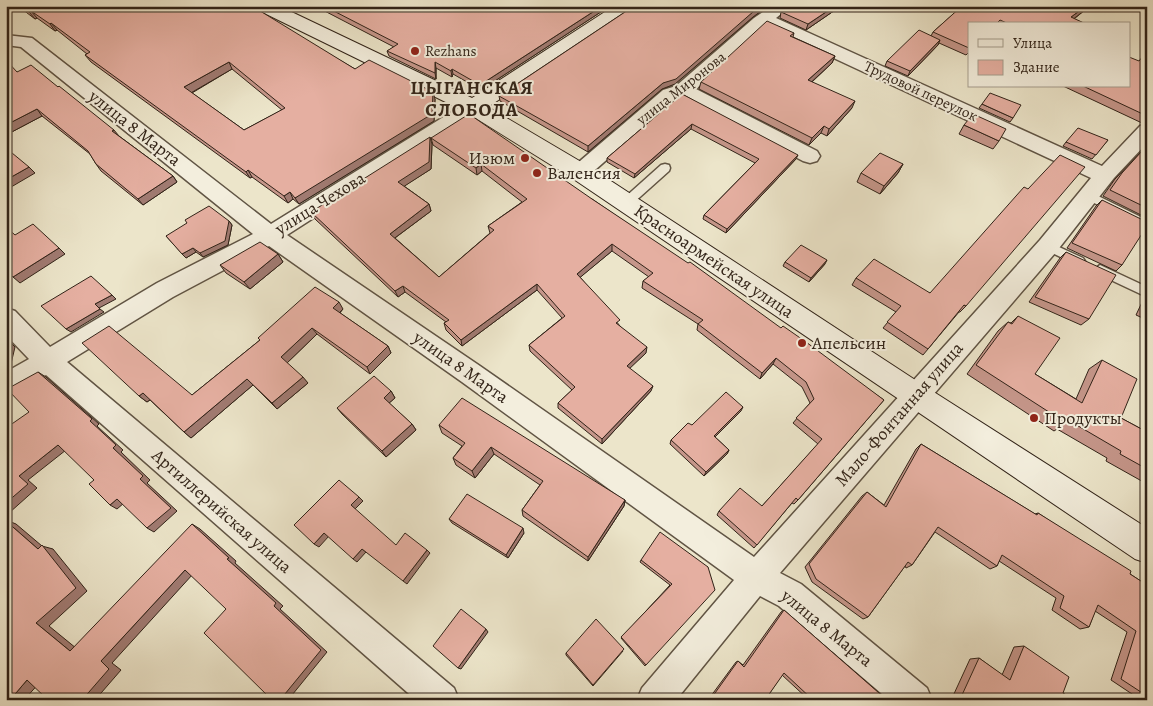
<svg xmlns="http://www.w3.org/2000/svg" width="1153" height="706" viewBox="0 0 1153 706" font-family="Alegreya,serif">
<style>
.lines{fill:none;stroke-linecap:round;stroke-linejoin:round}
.lane-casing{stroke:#605444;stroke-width:3}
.street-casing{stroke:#605444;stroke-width:3}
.secondary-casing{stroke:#312318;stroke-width:2}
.lane{fill:#f3eedd;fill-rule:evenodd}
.street{fill:#f3eedd;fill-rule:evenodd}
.secondary{fill:#f3eedd;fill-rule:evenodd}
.wall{fill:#c5968a;stroke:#312318;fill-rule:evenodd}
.shaded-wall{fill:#a07a71;stroke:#312318}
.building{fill:#e5afa1;stroke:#312318;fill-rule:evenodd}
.poi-dot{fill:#8f2418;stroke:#f3eedd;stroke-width:2}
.labels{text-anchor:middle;stroke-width:4;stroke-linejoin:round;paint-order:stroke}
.far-poi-label{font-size:15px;fill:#312318;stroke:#f3eedd;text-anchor:start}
.far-street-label{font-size:15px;fill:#312318;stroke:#f3eedd}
.street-label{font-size:18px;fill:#312318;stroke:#f3eedd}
.poi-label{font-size:18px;fill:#312318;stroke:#f3eedd;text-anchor:start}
.far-district-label{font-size:19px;font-weight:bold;letter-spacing:1px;fill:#312318;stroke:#f3eedd}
</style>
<rect width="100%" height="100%" fill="#ece5ca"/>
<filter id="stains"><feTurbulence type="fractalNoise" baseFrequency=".004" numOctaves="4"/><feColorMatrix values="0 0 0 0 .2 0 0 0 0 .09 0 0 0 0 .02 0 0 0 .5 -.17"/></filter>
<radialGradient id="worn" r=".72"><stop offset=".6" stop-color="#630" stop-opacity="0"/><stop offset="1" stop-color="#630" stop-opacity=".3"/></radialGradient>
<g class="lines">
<defs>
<path id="lane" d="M665,164L669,165L670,168L669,171L631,205H623L622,202L623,199L661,165Z
M1090,192L1147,220V229L1086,199L1085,196L1086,193Z
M1048,242L1083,258L1085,261L1083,264H1075L1044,249L1042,246Z
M1100,265L1147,287V297L1096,273L1094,270Z"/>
<path id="street" d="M772,6H791L776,18L1102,166L1140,126L1147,124V143L1114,178L1056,252L780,573L801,584L927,688L932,700H889L779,606L760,596L676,700H637L642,688L734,580L462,382L269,246L173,297L67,362L454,688L459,700H416L46,375L6,397V372L29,359L6,335V308L15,311L50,347L157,283L253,234L21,47L6,45V35L32,38L271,224L466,103L473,101L480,103L483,107L480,111L287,235L480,366L754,557L1040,240L1091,178L765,26L696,89L817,151L820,156L817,161L810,163L803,161L681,97L677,98L587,177L580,179L573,177L570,172L573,167L663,90L676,86L754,18Z"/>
<path id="secondary" d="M255,6H279L472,98L614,6H636L633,10L488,107L588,166L926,387L1147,528V563L1135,559L572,178L466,112L258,10Z"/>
</defs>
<use href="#lane" class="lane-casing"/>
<use href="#street" class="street-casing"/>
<use href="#secondary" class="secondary-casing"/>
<use href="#lane" class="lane"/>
<use href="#street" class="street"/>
<use href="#secondary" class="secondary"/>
</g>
<path class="wall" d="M18,6H247L355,69L435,99L434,121L299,204L293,199L288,203L252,177L250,178L91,62L85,55L87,54L57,30L55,31L37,18L35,19ZM232,69L282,110L244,130L192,93Z
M315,6H610L481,90L453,74L452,77L436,68V79L389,56L387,51L394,47Z
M634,6H768L753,17L675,84L662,89L588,152L500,101L499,96Z
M788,6H841L806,30L780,18L781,12Z
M956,6H1090L1074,19L1086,24H969V52L966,55L939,43L938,45L908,76L885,66L887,61L931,36L933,32L960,8Z
M794,33L793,37L835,56L832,63L812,82L852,108L827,136L821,133L809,145L699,89L701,82Z
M1147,52V123H1142L1063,86H1129L1139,61Z
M17,72L58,87L119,136L173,176L177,182L143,205L101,171L96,164L90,154L42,116L6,135Z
M682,94L796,159L726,233L703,219L704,215L755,163L691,129L634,178L607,162V158Z
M982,104L1013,118L1010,122L979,108Z
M964,125L999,141L993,149L959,134Z
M431,138L592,199L884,400L798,500L794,504L792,503L754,548L717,515L719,511L762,506L818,444L793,423L810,403L802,387L773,364L760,379L697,330L698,324L642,288L643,281L649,277L612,251L580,277L620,326L646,353L629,368L651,391L602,444L558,408V403L572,390L530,351L529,345L562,318L537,290L462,346L446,330L444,323L446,322L405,292L398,297L315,219L311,212L432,144L431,169L404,186L429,204L431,211L395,238L439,277L490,233L488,226L522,202L482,171L477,175L433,145Z
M1108,140L1092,159L1063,146L1066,142Z
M1142,151L1147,153V218L1103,196L1115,179Z
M903,164L898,173L880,194L857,182L861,173Z
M1102,200L1122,265L1116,271L1067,248L1096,206Z
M229,221L232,225L228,245L203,257L196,252L186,258L166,236Z
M1066,252L1089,319L1081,325L1029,302L1060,258Z
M278,254L283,262L250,289L226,273L220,265Z
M785,262L825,264L809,282L783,266Z
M856,278L930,293L966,306L960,312H959L923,355L883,328L896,312L852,285Z
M1147,296V320L1136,315L1144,298Z
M343,309L340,313L388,346L391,353L370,374L317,334L287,363L308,383L277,409L253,385L191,438L184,432L150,400L147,402L139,396L192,395L260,340L258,338Z
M1018,316L1035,374L1076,399L1089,369L1102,360L1121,418L1147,432V484L1106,461L1107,458L1057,429L1054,431L967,374L998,331L1008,322L1011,323Z
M391,391L395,398L389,403L412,424L416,430L386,457L342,414L337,408Z
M741,411L715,437L729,450L727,454L704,476L670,444L671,440L692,425Z
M439,425L625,500L624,506L588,561L523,516L522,510L540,485L494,454L475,478L456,465L453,458L462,446L442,433Z
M921,444L1035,514L1038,513L1130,574L1147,585V700H1141L1111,680L1127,632L1095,611L1089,627L1080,629L1052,610L1056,598L999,561L997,566L990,569L935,532L912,565L906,568L905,566L868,617L863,619L812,582L805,567L862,496L867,492L884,505L916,449Z
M449,519L524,533L508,558L452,523Z
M641,560L708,567L645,666L621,638L670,585L640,562Z
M784,610L887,700H809L782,675L765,700H708L736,662L738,661L743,665L781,612Z
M1024,646L1063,693L1073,700H958L953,696L970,659L979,658L1002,675L1014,647Z
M623,651L593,686L566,655V653Z"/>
<path class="shaded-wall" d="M602,6H610L481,90L480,85Z
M761,6H768L753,17L675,84L662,89L588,152V146L663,83L754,11Z
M835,6H841L806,30L808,24Z
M1086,6H1090L1067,24L1071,17Z
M31,11L37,18L35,19L29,12Z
M51,23L57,30L55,31L50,24Z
M940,40L938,45L908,76L910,71Z
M835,56L832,63L806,87L808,80Z
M229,62L232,69L189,94L184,87Z
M435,62L436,68V79L435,73Z
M452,69L453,74L452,77L451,71Z
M433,92L435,99L434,121L299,204L295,198Z
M855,101L852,108L827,136L829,129Z
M37,109L42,116L6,135V125Z
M1147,119V123H1142Z
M692,124L691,129L634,178L635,174Z
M824,126L821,133L809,145L812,138Z
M114,130L119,136L117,137L112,131Z
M430,137L432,144L431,169L400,189L398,182Z
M798,155L796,159L726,233L727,229Z
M481,164L482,171L477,175L476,168Z
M903,164L898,173L880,194L884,186Z
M29,167L35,173L6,190V180Z
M248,170L252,177L250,178L246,172Z
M173,176L177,182L143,205L138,199Z
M290,192L293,199L288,203L284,196Z
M429,204L431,211L392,240L390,234Z
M229,221L232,225L228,245L203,257L200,253Z
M612,244V251L577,280V274Z
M59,248L65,254L20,283L13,277Z
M193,248L196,252L186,258L182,254Z
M278,254L283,262L250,289L244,282Z
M827,260L825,264L809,282L811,278Z
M537,284V290L462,346L461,340Z
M403,286L405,292L398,297L395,291Z
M112,295L116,299L99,308L95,304Z
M339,302L343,309L337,315L333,308Z
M100,309L104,312L71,332L66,329Z
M312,328L317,334L286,364L281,357Z
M6,338L15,347L10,368L6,370Z
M388,346L391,353L370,374L367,367Z
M647,347L646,353L626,372L627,366Z
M776,358L773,364L760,379L762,373Z
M38,372L46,377L99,424L97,426L123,450L121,452L150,480L147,483L177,511L154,532L147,528L140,479L90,421Z
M303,377L308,383L277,409L272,403Z
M247,379L253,385L191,438L184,432Z
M653,386L651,391L602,444V439Z
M391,391L395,398L388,404L384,398Z
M143,393L151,399L147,402L139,396Z
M743,407L741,411L712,440L714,436Z
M412,424L416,430L386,457L382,451Z
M58,445L66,450L28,480L37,488L9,513L6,512V503L19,476Z
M491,447L494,454L475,478L472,471Z
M729,450L727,454L704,476L706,472Z
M359,497L363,501L355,509L351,505Z
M117,499L124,503L117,509L110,505Z
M625,500L624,506L588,561V557Z
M6,520L16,524L42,546L53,549L87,591L49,626L82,653L70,651L36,623L38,549L6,521Z
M192,524L200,529L236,561L235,563L283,606L280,609L327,652L288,700H280L274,606Z
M523,528L524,533L508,558L506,555Z
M324,533L329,536L319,547L314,544Z
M362,549L366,552L357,562L353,559Z
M427,550L430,553L407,584L403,581Z
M185,570L193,574L112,663L121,670L95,700H82L101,661Z
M486,629L488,632L461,669L458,668Z
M27,680L41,681L24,700H10Z"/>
<path class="building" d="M22,6H247L250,8L252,6L355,69L369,60L433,92L432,114L295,198L290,192L284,196L248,170L246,172L85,55L90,52L51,23L50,24L31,11L29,12ZM229,62L285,108L244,130L184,87Z
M324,6H602L480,85L452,69L451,71L435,62V73L387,51L398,44Z
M634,6H761L754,11L676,79L663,83L588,146L499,96Z
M788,6H835L808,24L781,12Z
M962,6H1086L1071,17L1086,24H1009L1000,20L996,24H969V48L933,32Z
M767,21L794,33L790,36L835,56L808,80L855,101L829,129L824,126L812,138L701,82Z
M919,30L940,40L910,71L887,61Z
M1147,52V116L1083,86H1129V57L1139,61Z
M6,60L17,72L31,65L58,87L59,86L114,130L112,131L173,176L138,199L96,164L88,151L37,109L6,125Z
M990,93L1021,105L1013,118L982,104Z
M682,94L798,155L727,229L704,215L759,159L692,124L635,174L607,158Z
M469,114L592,199L688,263L690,262L781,328L783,326L806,342L884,400L798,500L796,498L757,545L719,511L740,488L762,506L822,439L796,418L814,399L806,382L776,358L762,373L698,324L703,320L643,281L653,273L612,244L577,274L620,320L616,323L647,347L627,366L653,386L602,439L558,403L575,387L529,345L565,316L537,284L461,340L444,323L449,320L403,286L395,291L311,212L430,137L429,162L398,182L429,204L390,234L439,277L494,230L488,226L527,199L481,164L476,168L431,138Z
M973,114L1006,129L999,141L964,125Z
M1078,128L1108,140L1096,155L1066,142Z
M6,148L29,167L6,180Z
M1142,151L1147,153V208L1110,190L1122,173Z
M880,153L903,164L884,186L861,173Z
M1060,155L1085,167L966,306L964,305L928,349L887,322L901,306L856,278L874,259L930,293L1024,187L1028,189Z
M1102,200L1147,222V226L1122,265L1072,243Z
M209,206L229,221L225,241L200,253L193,248L182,254L166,236L187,223L185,220Z
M33,224L59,248L13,277L6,270V227L15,235Z
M260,242L278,254L244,282L220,265Z
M801,245L827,260L811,278L785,262Z
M1066,252L1116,275L1089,319L1035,297Z
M91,276L112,295L95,304L100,309L66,329L41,306Z
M315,287L339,302L333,308L388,346L367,367L312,328L281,357L303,377L272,403L247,379L184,432L143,393L139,396L82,343L109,326L192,395L260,340L258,338Z
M1147,303V310L1144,309Z
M1018,316L1060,338L1035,374L1082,403L1102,360L1137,379L1121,418L1147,432V469L1120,454L1121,451L1068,420L1066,423L976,365L1008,322L1012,324Z
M38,372L92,419L90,421L116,445L113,448L143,476L140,479L171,508L147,528L117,499L110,505L89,484L94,480L58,445L19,476L28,484L6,503V428L29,412L7,389Z
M374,376L391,391L384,398L412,424L382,451L337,408Z
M726,392L743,407L714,436L729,450L706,472L671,440L688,423L692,425Z
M462,398L625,500L588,557L522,510L543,481L491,447L472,471L453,458L465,443L439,425Z
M921,444L1037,515L1038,513L1131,571L1130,574L1147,585V696L1121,679L1136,631L1098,605L1089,627L1060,608L1064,596L1002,555L997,566L938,527L912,565L908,562L868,617L816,579L809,564L867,492L886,507Z
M339,480L359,497L351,505L396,545L405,533L427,550L403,581L362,549L353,559L324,533L314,544L294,525Z
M467,494L523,528L506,555L449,519Z
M6,521L38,549L42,545L76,588L36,623L70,651L192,524L229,558L227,559L276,603L274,606L321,650L280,700H272L204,633L226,609L185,570L101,661L109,669L82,700H48L27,680L10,700H6Z
M660,532L708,567L715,590L646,665L621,637L672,584L641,560Z
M461,609L486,629L458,668L433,646Z
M784,610L887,700H813L784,673L765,700H710L738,661L744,667Z
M596,619L624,649L593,685L566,653Z
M1024,646L1069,677L1063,693L1073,700H969L962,695L979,658L1010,680Z"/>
<g class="poi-dot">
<circle cx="415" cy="51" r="5"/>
<circle cx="525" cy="158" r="5"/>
<circle cx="537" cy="173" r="5"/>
<circle cx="802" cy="343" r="5"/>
<circle cx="1034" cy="418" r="5"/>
</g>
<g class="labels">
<g class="far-poi-label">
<text x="425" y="56">Rezhans</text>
</g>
<g class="far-street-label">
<text transform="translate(681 88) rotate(-38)" y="5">улица Миронова</text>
<text transform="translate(921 91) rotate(25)" y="5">Трудовой переулок</text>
</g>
<g class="street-label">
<text transform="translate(135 128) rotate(38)" y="6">улица 8 Марта</text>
<text transform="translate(320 203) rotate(-32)" y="6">улица Чехова</text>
<text transform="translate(714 261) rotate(34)" y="6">Красноармейская улица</text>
<text transform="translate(461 367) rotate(35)" y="6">улица 8 Марта</text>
<text transform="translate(899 414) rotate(-49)" y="6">Мало-Фонтанная улица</text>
<text transform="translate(222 511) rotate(41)" y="6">Артиллерийская улица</text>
<text transform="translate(827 628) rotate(39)" y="6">улица 8 Марта</text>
</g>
<g class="poi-label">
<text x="515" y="164" text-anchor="end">Изюм</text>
<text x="547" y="179">Валенсия</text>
<text x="812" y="349">Апельсин</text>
<text x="1044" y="424">Продукты</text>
</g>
<g class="far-district-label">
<text x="472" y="94">ЦЫГАНСКАЯ<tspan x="472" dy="22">СЛОБОДА</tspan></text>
</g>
</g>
<rect width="1153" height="706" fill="none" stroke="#ece5ca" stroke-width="25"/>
<rect x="8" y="8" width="1138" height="691" fill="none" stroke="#312318" stroke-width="2.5"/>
<rect x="12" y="12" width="1128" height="681" fill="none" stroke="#312318"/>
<rect x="968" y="22" width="162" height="65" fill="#f3eedd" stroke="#a59d8e"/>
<rect x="978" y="39" width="25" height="8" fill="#f3eedd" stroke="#a59d8e"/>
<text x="1013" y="48" font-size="15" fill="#312318">Улица</text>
<rect x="978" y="60" width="25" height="15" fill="#e5afa1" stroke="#a59d8e"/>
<text x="1013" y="72" font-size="15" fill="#312318">Здание</text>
<rect width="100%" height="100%" filter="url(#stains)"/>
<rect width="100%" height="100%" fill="url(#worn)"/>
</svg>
